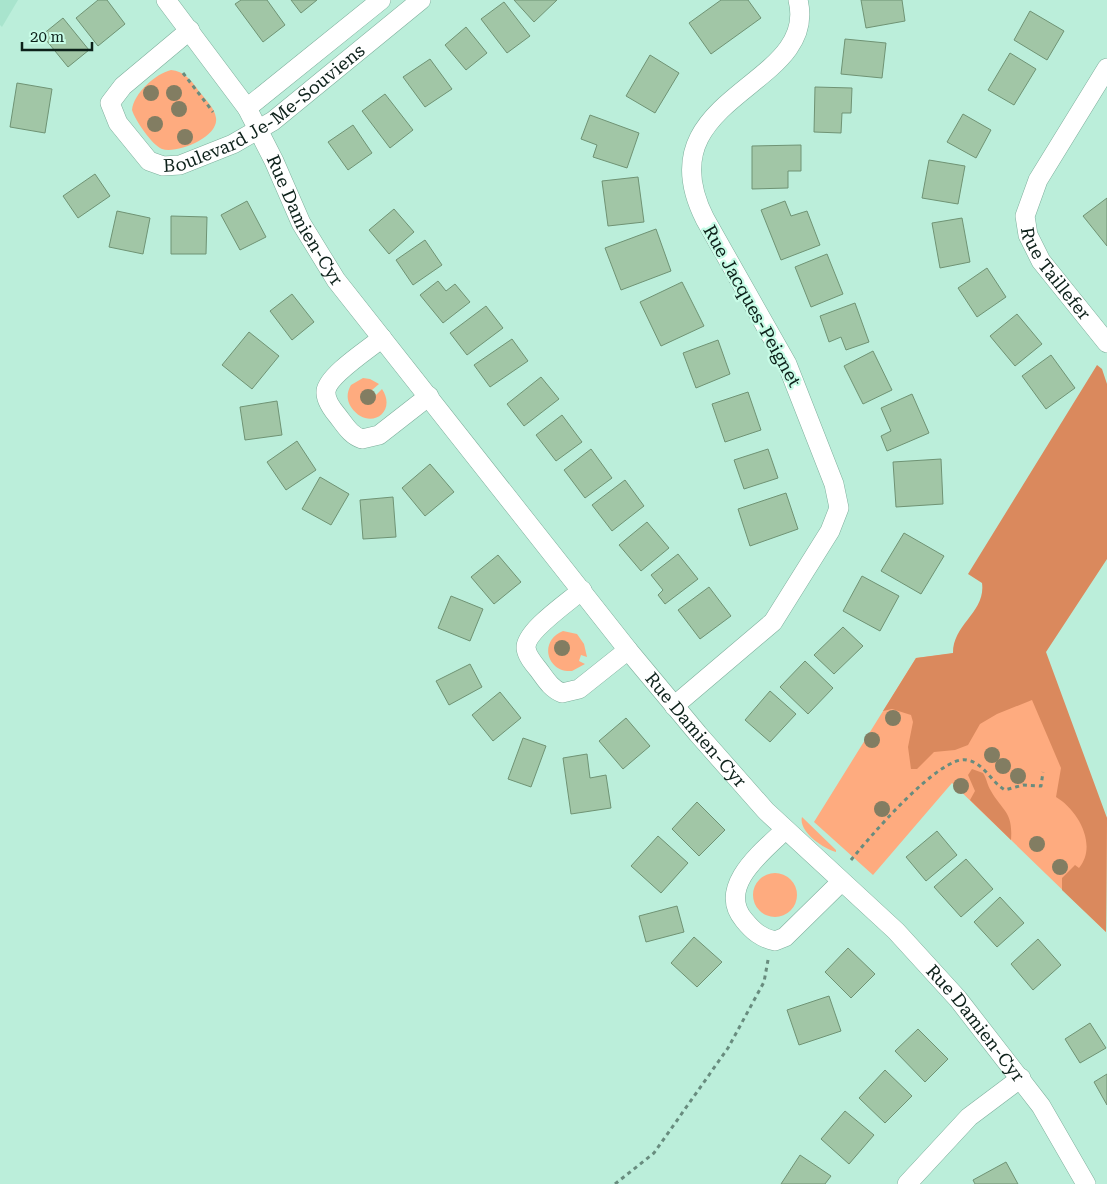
<svg xmlns="http://www.w3.org/2000/svg" width="1107" height="1184" viewBox="0 0 1107 1184" font-family="'Roboto Serif',serif">
<style>
.built{fill:#a8e4cd}
.green{fill:#feab7f}
.forest{fill:#da895d}
.building{fill:#a1c6a6;stroke:#6f9374}
.lines{fill:none;stroke-linecap:round;stroke-linejoin:round}
.street-casing{stroke:#7eaf9c;stroke-width:20}
.path{stroke:#688c7e;stroke-width:3;stroke-dasharray:4 4;stroke-linecap:butt}
.street{stroke:#fff;stroke-width:19}
.tree{fill:#827d62}
.labels{text-anchor:middle;stroke-width:4.5;stroke-linejoin:round;paint-order:stroke}
.street-label{font-size:18px;fill:#0d211a;stroke:#c8fce7}
</style>
<rect width="100%" height="100%" fill="#bbeeda"/>
<path class="built" d="M0,0H18L2,27L0,25Z"/>
<path class="green" d="M171,70C184,71 191,80 198,90C204,98 215,108 216,118C219,137 177,154 162,149C152,145 135,120 132,110C134,93 155,74 171,70Z
M363,378L370,379L379,384L372,390L376,395L382,389C398,413 368,432 351,407C346,399 347,392 351,385Z
M563,631L577,634L584,644L587,657L581,655L579,661L585,664L572,671C547,673 538,641 563,631Z
M1013,646L1107,818L1106,932L952,783L873,875L814,822L916,658Z
M802,817L836,850V852C823,849 798,831 802,817Z
M753 895a22 22 0 1 1 44 0a22 22 0 1 1-44 0Z"/>
<path class="forest" d="M1097,365L1102,369L1107,384V559L1046,652L1107,818L1106,932L1062,890V878L1075,865L1079,868C1098,845 1078,810 1056,797L1061,768L1032,700L997,714L980,724L968,745L955,750L934,752L917,769H911L908,747L913,722L911,715L892,709L883,711L916,658L953,653C953,624 986,612 982,583L968,574Z
M972,769L983,773C987,779 987,785 991,791C1003,812 1013,811 1011,840L970,800L975,791L968,775Z"/>
<path class="building" d="M98,0H107L125,24L98,46L76,18Z
M241,0H267L285,25L263,42L235,4Z
M291,0H317L301,13Z
M514,0H557L534,22Z
M721,0H748L761,18L711,54L689,23Z
M861,0H902L905,21L866,28Z
M504,2L530,36L507,53L481,19Z
M1030,11L1064,31L1047,60L1014,40Z
M63,18L89,50L68,67L42,35Z
M466,27L487,53L466,70L445,45Z
M845,39L886,43L882,78L841,74Z
M1010,53L1036,69L1014,105L988,90Z
M650,55L679,73L655,113L626,96Z
M430,59L452,89L425,107L403,77Z
M17,83L52,89L45,133L10,127Z
M815,87L852,88L851,113H842L841,133L814,132Z
M385,94L413,130L390,148L362,111Z
M963,114L991,130L976,158L947,142Z
M590,115L639,133L627,168L593,157L597,145L581,139Z
M353,125L372,153L348,170L328,142Z
M801,145V171H788V188L752,189V146Z
M929,160L965,166L958,204L922,198Z
M95,174L110,196L78,218L63,196Z
M638,177L644,222L608,226L602,181Z
M1107,198V246L1083,216Z
M247,201L266,237L240,250L221,215Z
M785,201L791,216L807,211L820,245L781,260L761,210Z
M394,209L414,232L389,254L369,230Z
M117,211L150,218L143,254L109,247Z
M171,216L207,217L206,254H171Z
M962,218L970,262L940,268L932,223Z
M656,229L671,271L621,290L605,248Z
M425,240L442,265L413,285L396,260Z
M827,254L843,294L811,307L795,267Z
M987,268L1006,297L977,317L958,288Z
M438,281L446,291L455,284L470,302L443,323L420,295Z
M682,282L704,326L661,346L640,302Z
M292,294L314,322L292,340L270,311Z
M855,303L869,342L846,350L841,337L829,342L820,316Z
M486,306L503,328L467,355L450,333Z
M1017,314L1042,344L1015,366L990,336Z
M249,332L279,356L252,389L222,365Z
M512,339L528,361L490,387L474,365Z
M718,340L730,374L696,388L683,353Z
M873,351L892,390L863,404L844,366Z
M1051,355L1075,388L1046,409L1022,376Z
M541,377L559,399L524,426L507,404Z
M748,392L761,430L725,442L712,404Z
M912,394L929,433L887,451L881,436L891,431L881,408Z
M277,401L282,435L245,440L240,407Z
M562,415L582,442L556,461L536,435Z
M297,441L316,470L286,490L267,462Z
M591,449L612,478L585,498L564,470Z
M768,449L778,478L744,489L734,460Z
M941,459L943,504L896,507L893,462Z
M430,464L454,492L425,516L402,488Z
M320,477L349,494L331,525L302,509Z
M625,480L644,506L612,531L592,505Z
M786,493L798,529L750,546L738,509Z
M393,497L396,537L363,539L360,500Z
M647,522L669,548L641,571L619,545Z
M904,533L944,556L921,594L881,571Z
M678,554L698,579L665,604L658,595L663,590L651,575Z
M498,555L521,582L494,604L471,577Z
M862,576L899,596L880,631L843,611Z
M709,587L731,616L700,639L678,610Z
M451,596L483,609L470,641L438,628Z
M843,627L863,646L834,674L814,655Z
M805,661L833,688L808,714L780,687Z
M470,664L482,687L449,705L436,681Z
M770,691L796,714L770,742L745,720Z
M500,692L521,718L493,741L472,715Z
M626,718L650,746L623,769L599,741Z
M523,738L546,746L531,787L508,779Z
M587,754L590,778L606,775L611,808L571,814L563,758Z
M697,802L725,830L699,856L672,829Z
M937,831L957,855L926,881L906,857Z
M658,836L688,863L661,893L631,866Z
M966,859L993,889L961,917L934,887Z
M1000,897L1024,923L997,947L974,922Z
M677,906L684,932L646,942L639,916Z
M694,937L722,962L697,987L671,963Z
M1038,939L1061,965L1033,990L1011,964Z
M848,948L875,974L851,998L825,972Z
M829,996L841,1031L799,1045L787,1010Z
M1090,1023L1106,1048L1080,1063L1065,1039Z
M918,1029L948,1059L925,1082L895,1051Z
M885,1070L912,1096L885,1123L859,1098Z
M1107,1074V1105L1094,1082Z
M845,1111L874,1135L849,1164L821,1139Z
M800,1155L831,1176L825,1184H781Z
M1006,1162L1018,1184H975L973,1180Z"/>
<g class="lines">
<defs>
<g id="street">
<path id="s1" d="M166,0L247,108L274,161L301,223L336,280L628,650L698,734L766,811L896,931L958,999L1041,1106L1086,1184"/>
<path id="s2" d="M190,30L123,86L110,103L118,123L149,161L163,166L180,165L233,144L273,121L421,0"/>
<path id="s3" d="M1107,68L1038,180L1025,216L1028,235L1041,261L1107,343"/>
<path d="M247,108L381,0"/>
<path d="M382,338C369,349 328,375 326,391C325,400 332,409 337,415C345,425 350,435 362,439L379,435L429,396"/>
<path d="M582,590C570,601 525,631 526,648C527,656 533,663 538,669C545,678 550,688 562,693L579,689L628,650"/>
<path d="M674,706L773,622L830,531L839,508L834,484L787,364L705,219C642,95 820,88 798,0"/>
<path d="M785,830C763,851 716,887 744,920C753,931 761,938 775,941L785,937L841,882"/>
<path d="M907,1184L969,1117L1021,1078"/>
</g>
</defs>
<use href="#street" class="street-casing"/>
<path class="path" d="M183,73L213,112
M851,860C868,839 940,754 967,760C984,763 991,782 1005,790L1023,785L1041,786L1043,772
M615,1184L654,1153L728,1048L764,982L768,960"/>
<use href="#street" class="street"/>
</g>
<g class="tree">
<circle cx="151" cy="93" r="8"/>
<circle cx="174" cy="93" r="8"/>
<circle cx="179" cy="109" r="8"/>
<circle cx="155" cy="124" r="8"/>
<circle cx="185" cy="137" r="8"/>
<circle cx="368" cy="397" r="8"/>
<circle cx="562" cy="648" r="8"/>
<circle cx="893" cy="718" r="8"/>
<circle cx="872" cy="740" r="8"/>
<circle cx="992" cy="755" r="8"/>
<circle cx="1003" cy="766" r="8"/>
<circle cx="1018" cy="776" r="8"/>
<circle cx="961" cy="786" r="8"/>
<circle cx="882" cy="809" r="8"/>
<circle cx="1037" cy="844" r="8"/>
<circle cx="1060" cy="867" r="8"/>
</g>
<g class="labels">
<g class="street-label">
<text dy="6" stroke="none"><textPath href="#s2" startOffset="312">Boulevard Je-Me-Souviens</textPath></text>
<text dy="6" stroke="none"><textPath href="#s1" startOffset="261">Rue Damien-Cyr</textPath></text>
<text dy="6" stroke="none"><textPath href="#s3" startOffset="236">Rue Taillefer</textPath></text>
<text transform="translate(752 306) rotate(61)" y="6">Rue Jacques-Peignet</text>
<text dy="6" stroke="none"><textPath href="#s1" startOffset="905">Rue Damien-Cyr</textPath></text>
<text dy="6" stroke="none"><textPath href="#s1" startOffset="1311">Rue Damien-Cyr</textPath></text>
</g>
</g>
<path d="M22 42v8h70v-8" fill="none" stroke="#0d211a" stroke-width="2.5"/>
<text x="30" y="42" font-size="15" fill="#0d211a" stroke="#c8fce7" stroke-width="4" paint-order="stroke">20 m</text>
</svg>
